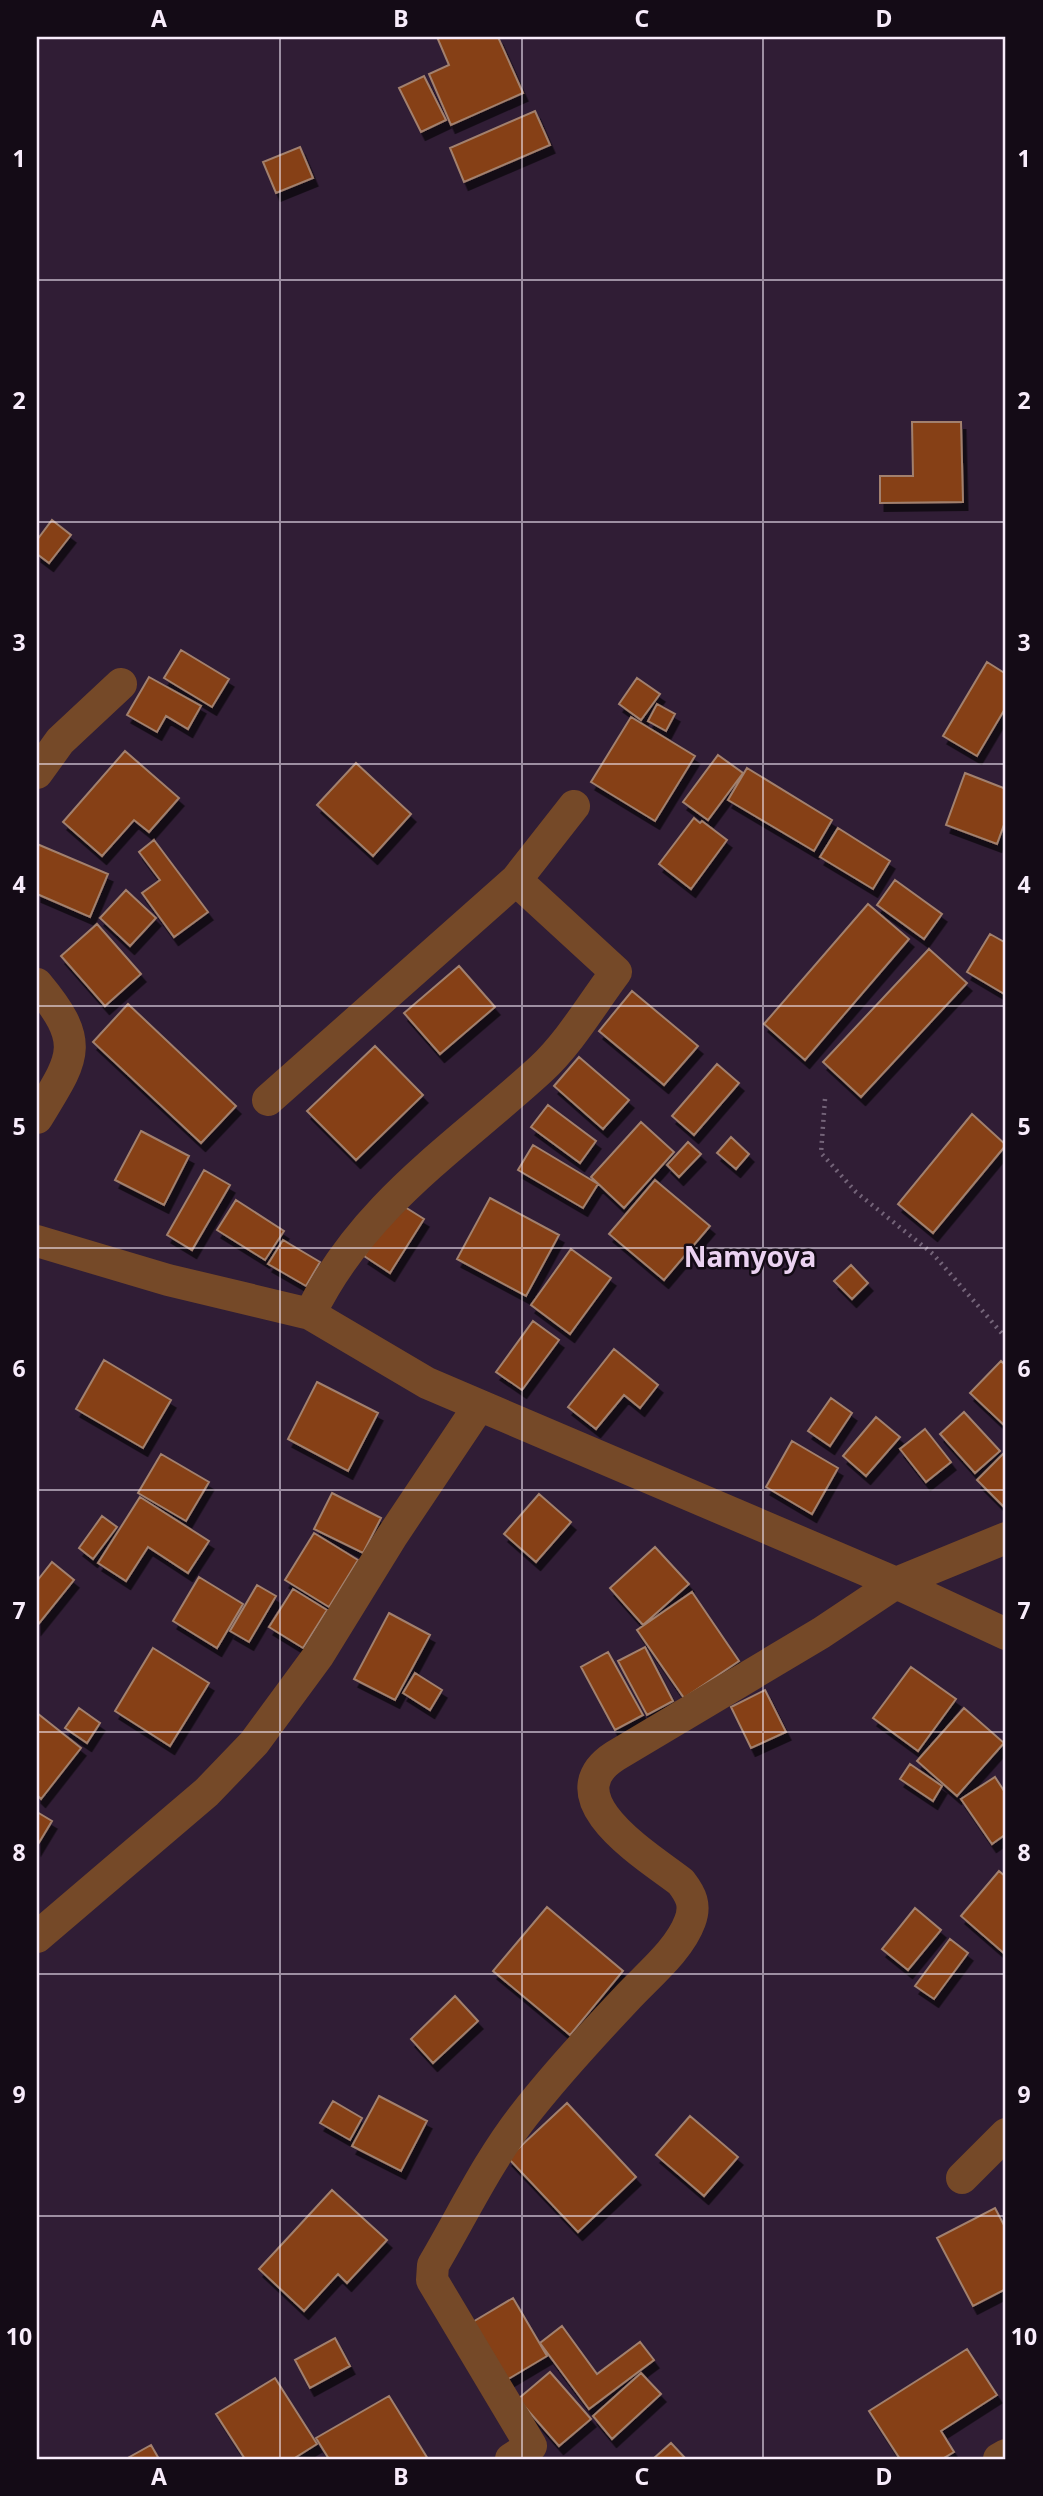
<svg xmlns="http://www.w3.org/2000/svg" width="1043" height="2496" viewBox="0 0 1043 2496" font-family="'Noto Sans',sans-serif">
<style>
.building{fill:#864112;stroke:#a2806e;stroke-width:2;filter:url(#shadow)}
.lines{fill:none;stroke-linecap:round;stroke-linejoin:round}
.path{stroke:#746479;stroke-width:4.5;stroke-dasharray:2 5;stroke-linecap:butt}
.minor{stroke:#754928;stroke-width:32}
.grid{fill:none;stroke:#f8ecfb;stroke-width:2;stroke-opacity:0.55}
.labels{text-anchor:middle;stroke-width:5;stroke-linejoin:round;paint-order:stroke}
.quarter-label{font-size:28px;font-weight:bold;fill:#ebd2f1;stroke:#140b16}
.neatline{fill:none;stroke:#f8ecfb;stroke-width:2.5}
.grid-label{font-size:23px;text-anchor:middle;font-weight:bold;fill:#f8ecfb}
</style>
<defs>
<filter id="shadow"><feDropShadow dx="4.5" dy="8" stdDeviation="0" flood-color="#0009"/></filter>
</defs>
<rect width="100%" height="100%" fill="#301d35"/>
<path class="building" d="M437,37H498L523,93L451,125L429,74L449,65Z
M424,76L446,120L421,132L399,88Z
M535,111L550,145L464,182L450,148Z
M300,147L313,178L276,193L263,162Z
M912,422H961L963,502L880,503V476H913Z
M52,520L71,535L49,563L37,554V540Z
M181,650L229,679L212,707L164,678Z
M987,662L1006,674V707L977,756L943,736Z
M149,677L201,706L188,729L166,716L157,732L127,715Z
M637,678L660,694L641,720L619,704Z
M657,704L675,714L666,731L648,721Z
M631,717L695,756L655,821L591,782Z
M125,751L179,798L149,832L134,820L102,856L63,822Z
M718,755L743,773L708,820L683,802Z
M356,763L411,814L373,856L317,805Z
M747,768L832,820L814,851L728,800Z
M965,773L1006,789V819L997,844L946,825Z
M694,818L700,823L702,821L727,840L691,889L659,864Z
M838,828L890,861L873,889L820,857Z
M154,840L208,912L174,937L142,893L160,880L139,852Z
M37,844L108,874L90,917L37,894Z
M895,880L942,914L924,939L877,905Z
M126,890L156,918L130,946L100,918Z
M868,904L909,939L805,1060L764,1024Z
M97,924L141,974L105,1006L61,956Z
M990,934L1006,943V995L967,972Z
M929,949L967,983L861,1097L823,1062Z
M459,966L495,1007L440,1054L404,1013Z
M632,991L698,1046L664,1085L599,1031Z
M128,1004L236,1106L201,1143L93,1042Z
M375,1046L423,1095L356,1160L307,1111Z
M579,1057L629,1100L603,1129L554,1086Z
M717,1064L739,1083L694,1135L672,1116Z
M548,1105L596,1141L580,1163L531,1127Z
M972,1114L1006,1145L933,1233L898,1204Z
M641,1122L674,1152L624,1208L591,1177Z
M141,1131L189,1156L164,1205L115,1180Z
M731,1137L749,1154L736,1169L717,1153Z
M688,1142L701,1154L679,1177L667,1165Z
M533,1145L598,1184L583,1208L518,1170Z
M204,1170L230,1185L192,1250L167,1235Z
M655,1180L710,1226L664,1280L609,1234Z
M490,1198L559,1235L526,1296L457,1259Z
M236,1200L284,1231L265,1260L217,1230Z
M397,1202L424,1219L390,1273L364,1256Z
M283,1240L320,1262L306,1286L268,1264Z
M571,1249L611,1278L570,1334L531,1305Z
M851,1265L868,1283L852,1299L834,1281Z
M533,1321L559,1340L522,1390L496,1372Z
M614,1349L658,1385L640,1408L624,1395L596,1429L568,1407Z
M104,1360L171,1400L143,1448L76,1409Z
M1001,1361L1006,1366V1427L970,1393Z
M317,1382L378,1413L348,1471L288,1439Z
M831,1398L852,1413L830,1446L808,1431Z
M964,1412L1000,1451L975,1473L940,1434Z
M876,1417L900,1437L866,1476L843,1456Z
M925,1429L951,1462L926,1482L900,1449Z
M792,1441L838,1468L812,1514L766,1487Z
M1006,1451V1509L977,1480Z
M161,1454L209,1482L186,1521L138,1493Z
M332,1493L381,1518L363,1553L314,1529Z
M539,1494L571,1522L536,1562L504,1534Z
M140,1497L209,1541L188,1573L148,1547L126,1581L98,1563Z
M102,1516L117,1527L93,1559L79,1548Z
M314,1533L358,1560L329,1607L285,1580Z
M655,1547L689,1584L643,1625L610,1588Z
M52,1562L74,1580L37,1626V1581Z
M199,1577L243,1604L217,1648L173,1621Z
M257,1585L276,1596L249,1642L230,1631Z
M293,1589L327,1610L303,1648L269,1627Z
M692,1592L739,1661L684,1698L637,1630Z
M389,1613L430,1635L395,1700L354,1679Z
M645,1647L673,1701L647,1715L618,1661Z
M153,1648L209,1683L170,1746L115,1711Z
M608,1652L643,1715L615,1730L581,1667Z
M911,1667L956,1699L918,1751L873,1718Z
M415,1673L442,1690L430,1710L403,1693Z
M765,1690L786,1732L751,1748L731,1707Z
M79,1708L100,1723L87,1743L65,1728Z
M964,1708L1004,1743L957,1796L917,1761Z
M37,1713L81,1748L41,1799L37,1795Z
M910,1764L942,1786L933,1801L900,1779Z
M995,1777L1006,1794V1834L992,1844L961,1799Z
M37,1812L52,1821L37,1846Z
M999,1871L1006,1877V1955L961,1916Z
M547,1907L623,1971L570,2035L493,1971Z
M915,1908L941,1930L908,1970L882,1949Z
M950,1939L968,1953L934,1999L915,1986Z
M455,1996L478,2021L433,2063L411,2039Z
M379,2096L427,2121L401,2171L352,2146Z
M333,2101L362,2118L350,2140L320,2123Z
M567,2103L636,2177L578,2232L508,2158Z
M690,2116L738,2157L704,2196L656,2155Z
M332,2190L387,2240L347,2283L338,2274L304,2311L259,2269Z
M995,2208L1006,2229V2289L973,2306L937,2238Z
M513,2298L547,2356L505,2381L471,2323Z
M562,2326L597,2374L640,2342L654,2360L589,2409L540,2343Z
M335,2338L350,2366L310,2388L295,2360Z
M967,2349L997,2395L941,2431L954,2452L942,2459H900L869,2411Z
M550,2372L591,2419L559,2446L518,2399Z
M641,2373L661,2394L612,2439L593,2416Z
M275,2378L317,2444L293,2459H245L216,2414Z
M389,2396L428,2459H329L316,2438Z
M671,2443L686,2459H653Z
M151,2445L159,2459H126Z"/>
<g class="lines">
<path class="path" d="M825,1099L821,1153L856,1192L933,1254L1006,1338"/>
<path class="minor" d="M37,773L60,741L121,684
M37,984C87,1044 74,1057 37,1118
M268,1100L516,880
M37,1241L168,1280L310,1314L427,1383L896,1583L1006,1634
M310,1314C363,1205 455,1148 541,1069C570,1042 592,1004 616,972L516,880L574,806
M37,1937L207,1792L254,1743L318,1656L392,1536L479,1406
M962,2178L1006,2134
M511,2459L531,2446L432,2280L433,2265C463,2214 488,2161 524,2115C556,2074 591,2036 626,1999C647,1976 679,1951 690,1921C696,1905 691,1895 681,1882C649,1857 550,1798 615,1756L821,1633L896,1583L1006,1538
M999,2459L1006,2455"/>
</g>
<path class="grid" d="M280,37V2459M522,37V2459M763,37V2459M37,280H1006M37,522H1006M37,764H1006M37,1006H1006M37,1248H1006M37,1490H1006M37,1732H1006M37,1974H1006M37,2216H1006"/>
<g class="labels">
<g class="quarter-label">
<text x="750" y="1267">Namyoya</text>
</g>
</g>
<rect width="1043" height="2496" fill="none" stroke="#140b16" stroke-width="77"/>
<rect x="38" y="38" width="966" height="2420" class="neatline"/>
<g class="grid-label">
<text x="159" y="27">A</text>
<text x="401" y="27">B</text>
<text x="642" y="27">C</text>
<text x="884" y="27">D</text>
<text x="19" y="167">1</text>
<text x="1024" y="167">1</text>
<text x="19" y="409">2</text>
<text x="1024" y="409">2</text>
<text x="19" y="651">3</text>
<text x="1024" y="651">3</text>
<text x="19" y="893">4</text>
<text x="1024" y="893">4</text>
<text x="19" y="1135">5</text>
<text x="1024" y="1135">5</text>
<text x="19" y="1377">6</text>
<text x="1024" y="1377">6</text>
<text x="19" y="1619">7</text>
<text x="1024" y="1619">7</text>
<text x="19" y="1861">8</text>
<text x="1024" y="1861">8</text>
<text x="19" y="2103">9</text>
<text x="1024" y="2103">9</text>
<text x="19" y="2345">10</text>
<text x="1024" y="2345">10</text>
<text x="159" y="2485">A</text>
<text x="401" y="2485">B</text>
<text x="642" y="2485">C</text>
<text x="884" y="2485">D</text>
</g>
</svg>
